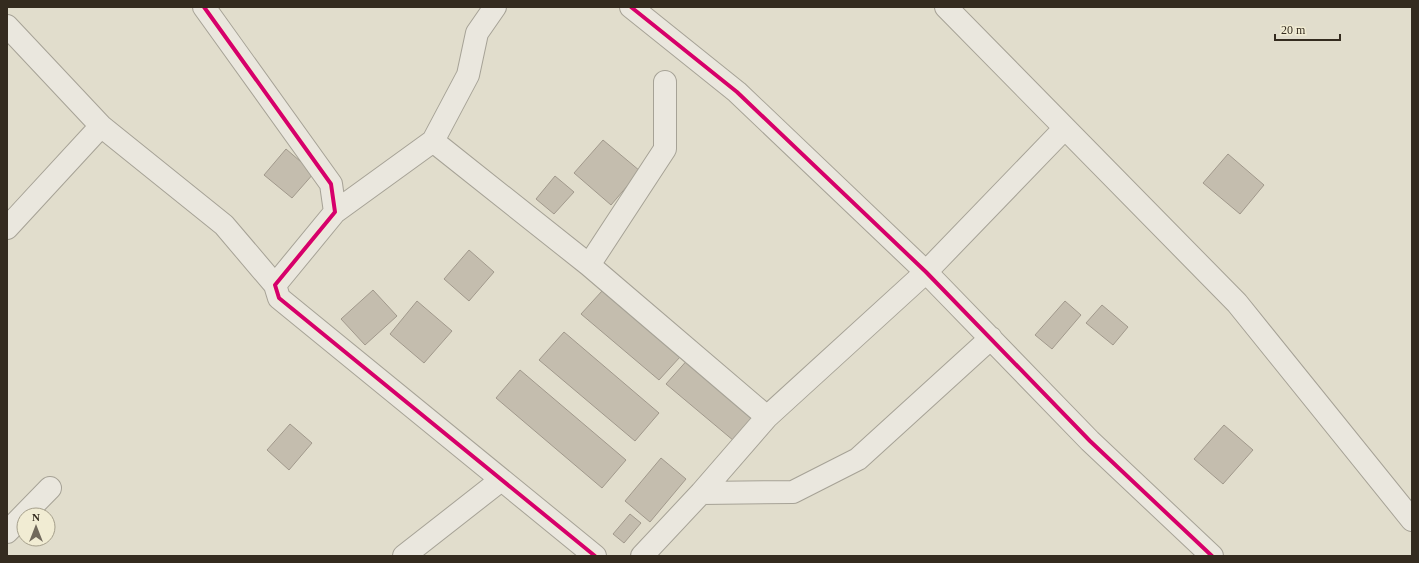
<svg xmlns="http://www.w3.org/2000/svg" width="1419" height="563" viewBox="0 0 1419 563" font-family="Georgia,serif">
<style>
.building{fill:#c4bdae;stroke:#a1998c}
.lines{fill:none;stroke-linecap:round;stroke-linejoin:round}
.street-casing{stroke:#a6a296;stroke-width:24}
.street{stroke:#eae7de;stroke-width:22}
.cycleway-casing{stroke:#f1ecd3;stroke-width:6}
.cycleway{stroke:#d6006c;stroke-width:4}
</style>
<rect width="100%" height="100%" fill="#e1ddcc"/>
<path class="building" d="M603,140L640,171L611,205L574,173Z
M286,149L314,173L292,198L264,175Z
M1228,154L1264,185L1240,214L1203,183Z
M555,176L574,192L554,214L536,199Z
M469,250L494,272L469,301L444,279Z
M373,290L397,316L365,345L341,319Z
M602,291L680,357L659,380L581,314Z
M417,301L452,331L424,363L390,334Z
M1065,301L1081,315L1052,349L1035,335Z
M1102,305L1128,327L1113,345L1086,323Z
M564,332L659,413L635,441L539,360Z
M690,357L757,414L734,441L666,384Z
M520,370L626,460L602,488L496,398Z
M290,424L312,443L289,470L267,450Z
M1224,425L1253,450L1223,484L1194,459Z
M661,458L686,479L650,522L625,501Z
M630,514L641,523L624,543L613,534Z"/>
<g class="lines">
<defs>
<path id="street" d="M204,7L331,184L335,212L275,285L279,298L595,556
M631,7L737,92L926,272L1090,441L1212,556
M946,7L1237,303L1412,520
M7,26L101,126L224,225L275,285
M433,141L589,265
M335,212L433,141L468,75L477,33L495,7
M7,228L101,126
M767,417L926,272L1064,129
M701,493L793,492L858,459L991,338
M7,532L50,488
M404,556L501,480
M642,556L701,493L767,417L589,265L665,149V82"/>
</defs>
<use href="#street" class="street-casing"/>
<use href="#street" class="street"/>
<defs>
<path id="cycleway" d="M204,7L331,184L335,212L275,285L279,298L595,556
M631,7L737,92L926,272L1090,441L1212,556"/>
</defs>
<use href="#cycleway" class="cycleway-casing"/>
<use href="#cycleway" class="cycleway"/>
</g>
<rect width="1419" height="563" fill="none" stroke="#342b1f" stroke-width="16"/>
<g transform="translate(36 527)"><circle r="19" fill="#f1ecd3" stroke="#a59f8b"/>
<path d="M0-3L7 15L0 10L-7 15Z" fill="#71695c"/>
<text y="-6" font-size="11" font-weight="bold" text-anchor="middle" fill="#342b1f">N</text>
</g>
<path d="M1275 34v6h65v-6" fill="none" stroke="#342b1f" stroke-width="2"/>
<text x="1281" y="34" font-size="12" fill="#342b1f" stroke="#f1ecd3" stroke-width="3" paint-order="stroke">20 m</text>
</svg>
